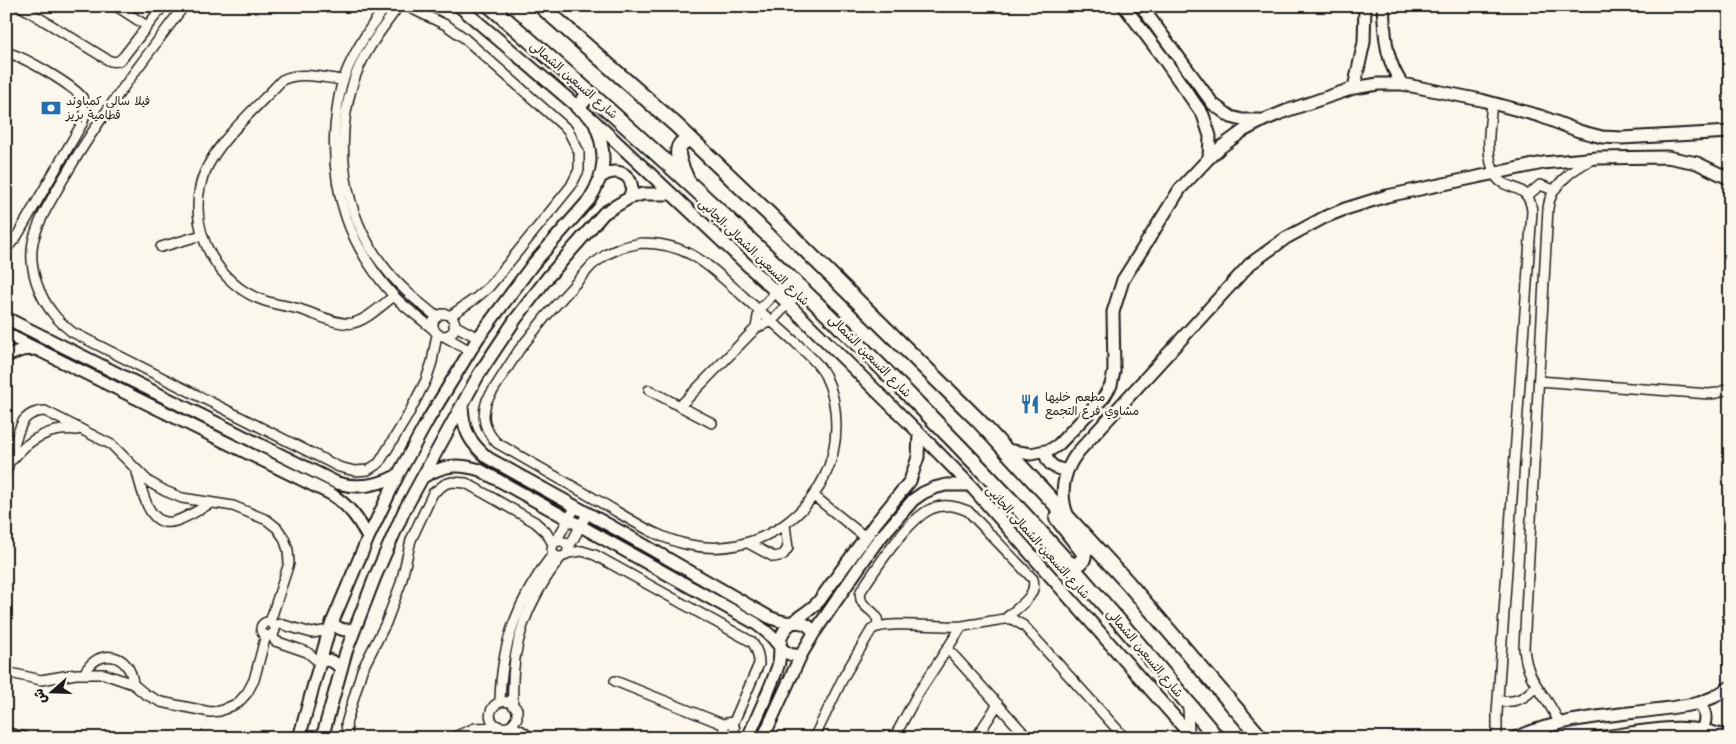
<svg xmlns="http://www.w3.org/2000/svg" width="1736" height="744" viewBox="0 0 1736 744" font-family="'Shantell Sans','Playpen Sans Arabic',sans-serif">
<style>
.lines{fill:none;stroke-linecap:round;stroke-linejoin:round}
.minor-casing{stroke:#1c1c1c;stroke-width:12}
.tertiary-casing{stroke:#1c1c1c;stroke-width:15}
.primary-casing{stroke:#1c1c1c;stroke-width:18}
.minor{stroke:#fbf7ec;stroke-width:9}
.tertiary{stroke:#fbf7ec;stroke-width:11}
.primary{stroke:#fbf7ec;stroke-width:14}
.labels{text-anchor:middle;stroke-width:5;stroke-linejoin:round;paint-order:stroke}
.street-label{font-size:12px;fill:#1c1c1c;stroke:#fbf7ec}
.poi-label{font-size:12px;fill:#1c1c1c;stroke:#fbf7ec;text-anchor:start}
</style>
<rect width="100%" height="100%" fill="#fbf7ec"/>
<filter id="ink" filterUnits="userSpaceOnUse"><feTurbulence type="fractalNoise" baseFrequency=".02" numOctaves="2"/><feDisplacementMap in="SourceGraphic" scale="10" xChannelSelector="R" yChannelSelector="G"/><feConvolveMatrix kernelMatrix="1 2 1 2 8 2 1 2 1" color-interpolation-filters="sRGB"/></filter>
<g filter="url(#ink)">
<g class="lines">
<defs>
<path id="minor" d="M20,6L108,60C115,63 119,62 124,56L163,6
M116,6L147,26
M184,6C141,63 98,119 62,181C51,201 38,220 33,242C28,268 39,297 55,316C60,322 66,327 72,332L339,467L355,471L368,470L379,463L407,417L426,380L432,362L437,334
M386,6C369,29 354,51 344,78C338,93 337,111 335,127C331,192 349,246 393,295C404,307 420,318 433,329
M406,6L446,25L463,37L568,130L579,152V170L571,186L489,287L476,298L450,316
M395,11C379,33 361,56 353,83C334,143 343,214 382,264C397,285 417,301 437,317
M6,53C17,52 78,88 83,99C87,106 85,114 83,122L17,236L6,249
M343,80C324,78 300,71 282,80C254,111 209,146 200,187C190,234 219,286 265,301C277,305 290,306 302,310C315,314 339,326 353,323C368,319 382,305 394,296
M1492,103C1490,126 1484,154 1496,176C1504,192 1529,181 1532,211L1497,713V738
M1527,196L1540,185L1554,190
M641,243C690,243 709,266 744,297C761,312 778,327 795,342C805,352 818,362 825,375C833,391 836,409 836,426C836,502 764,560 690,545C658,539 630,519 602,503C567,483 532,463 497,443C484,430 481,417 487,400L519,350L547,315L592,265L607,254L623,247Z
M161,247L202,235
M433 325a11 11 0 1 1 22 0a11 11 0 1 1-22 0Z
M454,325L478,338
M756,328L759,310L790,277
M444,336L470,351
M1539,381L1709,394L1717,393L1730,388
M649,390L712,423
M680,406L756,328L772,321L802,289
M13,459C29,439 51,427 77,430
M136,469C142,488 147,530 176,521C188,517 200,509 211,503
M6,473C10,460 17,429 24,420C30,413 37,411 45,411L112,445L149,482L165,491L182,498L233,506L267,520L277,528L284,538L288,550L289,563L270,622
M814,496L865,537
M552 549a8 8 0 1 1 16 0a8 8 0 1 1-16 0Z
M556,541L575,508
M748,543L774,557L783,555L788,548L785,525
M568,549L587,514
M568,553L582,551L595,555L752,642C757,649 759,655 759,664L733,724
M261 629a7 7 0 1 1 14 0a7 7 0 1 1-14 0Z
M274,626L280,624L312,633L329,630
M877,626C882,609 856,610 861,591C875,570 908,519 931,509C944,503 956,506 968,511L1033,579C1038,597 1016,608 1005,619
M272,634L275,641L307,652L319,662
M947,648L1028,738
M6,672L41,680L76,674H104L133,684L145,694L161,702L210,712L220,711L238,703L247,693L254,680L266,635
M84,674C98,646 131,653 133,684
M615,681L725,725
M1499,701C1515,703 1525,699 1536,686
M500,702C501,644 518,599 553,554
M513,704C510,646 526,603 561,557
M723.5 728a5.5 5.5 0 1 1 11 0a5.5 5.5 0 1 1-11 0Z
M1559,723C1547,693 1527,685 1524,648L1548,208C1550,186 1573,169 1591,160
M510,727L517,718V709L509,702C492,698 483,719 498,726C503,729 506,726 510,727C518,727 526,734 532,738
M1187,736L1189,733L1188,704
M348,738L346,724L362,670L386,623L401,583L411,540L433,493L445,484L452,482L466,483L535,522L546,532L553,544
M452,738L475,728L499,727
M814,738L844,676L872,629C888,620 941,628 962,626C976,624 991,621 1005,619H1012L1024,626L1125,738
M894,738L917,695L962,626
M976,738L998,704"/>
<path id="tertiary" d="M459,6L593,120L776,292L919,433L970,485L1193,738
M1124,6L1163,58L1203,115L1210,136L1209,158
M1141,6L1213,104L1231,117L1242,120H1260
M1383,6C1385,35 1385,60 1402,84
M1354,88L1364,42L1365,6
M601,177C618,164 639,178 629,198
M6,318L337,483C359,489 378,486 398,475
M6,334L331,494C349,506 359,519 368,538
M6,356L22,350L35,349
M462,405C463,430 469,442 488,458L625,534L769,617C774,619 779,621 785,622C798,623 807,620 814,633
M1006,450L1031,454L1050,450L1058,445L1104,397L1111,385L1114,371L1113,312L1123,280L1180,189L1209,158L1221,147L1243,131L1264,120L1286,111L1354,88L1378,84H1402L1481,100L1540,116L1579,131L1602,137L1622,138L1730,132
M1045,452C1047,464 1055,470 1067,470
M423,477C444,465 457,463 480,470L755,623C760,627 766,631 771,636C781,647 785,657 801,655
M1068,517C1059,494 1063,471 1078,452L1250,264L1286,238L1325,217L1345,209L1387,196L1543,163L1597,158L1667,157L1697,163L1730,179
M332,622C338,630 346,632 355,628
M319,662C328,658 336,661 341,670
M1699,703C1706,712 1707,719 1702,729
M6,734L23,738
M299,738L329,630L368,538L398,475L428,420L478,338L533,264L589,200C606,174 607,152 595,124
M322,738L346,652L375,577L404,511L479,374L515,320L548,277L604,213L629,198L643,194H672
M748,738C758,714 770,690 778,666C782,654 777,642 784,631C792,619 809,613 819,601L875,524L910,481L918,457L919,433
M763,738L801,655L814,633L875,544L913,500L923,493L934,488L946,485H970
M1515,738C1574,712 1637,716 1699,703L1714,697L1730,687
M1596,738C1638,733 1688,719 1728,738"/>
<path id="primary" d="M490,6C650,144 805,287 952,439C1004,492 1055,547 1103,603C1142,647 1179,693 1217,738
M541,6L676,125L768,213L978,420L1127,582L1261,738
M578,107L590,93
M687,180C681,166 669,145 690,139
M1057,518L1084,553C1084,563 1076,568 1067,562"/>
</defs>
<use href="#minor" class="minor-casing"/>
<use href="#tertiary" class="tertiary-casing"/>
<use href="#primary" class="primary-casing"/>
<use href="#minor" class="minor"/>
<use href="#tertiary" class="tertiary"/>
<use href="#primary" class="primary"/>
</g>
</g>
<defs>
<symbol id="bank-bare" viewBox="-9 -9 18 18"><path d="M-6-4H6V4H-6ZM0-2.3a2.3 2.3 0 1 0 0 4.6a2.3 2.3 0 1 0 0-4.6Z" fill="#1f6fb2" stroke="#fbf7ec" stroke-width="2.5" paint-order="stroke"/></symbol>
<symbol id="restaurant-bare" viewBox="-9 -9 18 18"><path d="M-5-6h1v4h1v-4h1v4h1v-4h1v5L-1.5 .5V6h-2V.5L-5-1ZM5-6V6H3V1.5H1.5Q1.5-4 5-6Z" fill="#1f6fb2" stroke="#fbf7ec" stroke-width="2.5" paint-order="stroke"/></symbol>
</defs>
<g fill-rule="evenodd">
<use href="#bank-bare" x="37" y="94" width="28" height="28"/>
<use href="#restaurant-bare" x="1016" y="390" width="28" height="28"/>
</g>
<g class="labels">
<g class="street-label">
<text transform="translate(574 80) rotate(41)" y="4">شارع التسعين الشمالى</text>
<text transform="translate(754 252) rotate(44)" y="4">شارع التسعين الشمالى الجانبى</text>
<text transform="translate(870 356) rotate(45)" y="4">شارع التسعين الشمالى</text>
<text transform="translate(1038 542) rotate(48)" y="4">شارع التسعين الشمالى الجانبى</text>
<text transform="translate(1145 653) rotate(50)" y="4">شارع التسعين الشمالى</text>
</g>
<g class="poi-label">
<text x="66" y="105">فيلا سالى كمباوند<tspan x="66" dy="14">قطامية بريز</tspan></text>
<text x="1045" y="401">مطعم خليها<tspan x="1045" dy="14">مشاوي فرع التجمع</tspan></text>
</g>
</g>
<rect width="1736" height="744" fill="none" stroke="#fbf7ec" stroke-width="25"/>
<rect x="12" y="12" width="1711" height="719" fill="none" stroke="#1c1c1c" stroke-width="2" filter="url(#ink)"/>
<g transform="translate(52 692) rotate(250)" stroke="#fbf7ec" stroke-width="4" paint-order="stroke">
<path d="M0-4L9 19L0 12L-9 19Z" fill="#1c1c1c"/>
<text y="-8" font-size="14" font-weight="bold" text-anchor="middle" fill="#1c1c1c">ش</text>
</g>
</svg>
